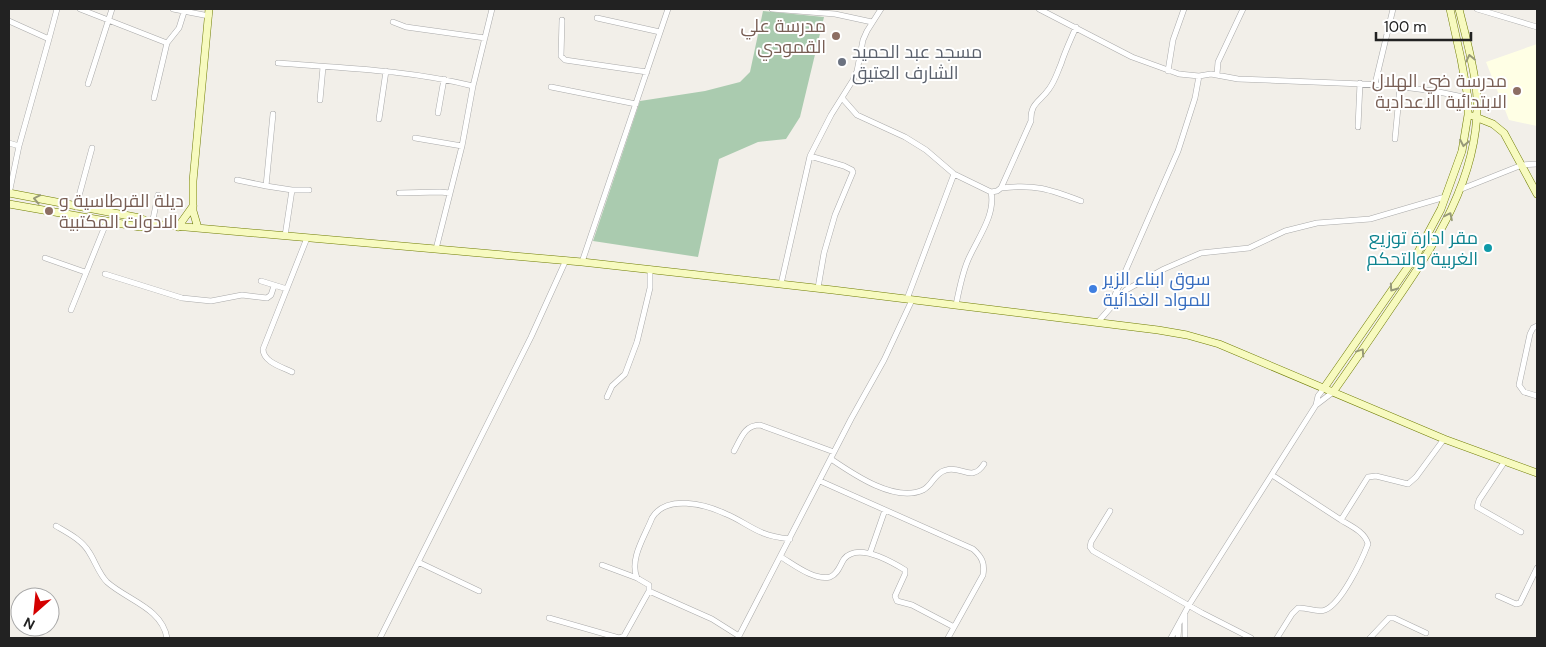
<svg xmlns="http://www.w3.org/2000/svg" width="1546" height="647" viewBox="0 0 1546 647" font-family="'DM Sans',Cairo,sans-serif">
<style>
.education{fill:#ffffe5}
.cemetery{fill:#aacbaf}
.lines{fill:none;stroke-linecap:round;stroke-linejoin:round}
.minor-casing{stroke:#a9a9a9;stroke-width:6}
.secondary-casing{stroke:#707d05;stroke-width:8}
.minor{stroke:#fff;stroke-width:5}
.secondary{stroke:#f7fabf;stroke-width:7}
.oneway{stroke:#979978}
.education-dot{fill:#8d6e63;stroke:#fff;stroke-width:2}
.worship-dot{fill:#6b7280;stroke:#fff;stroke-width:2}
.culture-dot{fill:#0f9aa8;stroke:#fff;stroke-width:2}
.shop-dot{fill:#3f7fe0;stroke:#fff;stroke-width:2}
.labels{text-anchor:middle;stroke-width:4;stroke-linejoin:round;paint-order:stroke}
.education-label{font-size:18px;fill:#785e54;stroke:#fff;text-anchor:end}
.worship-label{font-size:18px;fill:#5b616d;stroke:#fff;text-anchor:start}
.culture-label{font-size:18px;fill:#0d838f;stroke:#fff;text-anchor:end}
.shop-label{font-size:18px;fill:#366cbe;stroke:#fff;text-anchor:start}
</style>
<rect width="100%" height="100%" fill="#f2efe9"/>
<path class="education" d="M1537,44V126L1509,120L1486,62Z"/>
<path class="cemetery" d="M763,11L824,17L800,117L786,139L758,142L719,159L698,257L593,241L640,101L705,91L740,82L750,72Z"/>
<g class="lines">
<defs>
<path id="minor" d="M80,9L167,43
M173,9L209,16
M772,9L835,14L872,22
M1039,9L1132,57L1179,74L1199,76L1211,74L1238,79L1387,85L1434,91L1468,98
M1477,9L1537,27
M597,18L660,32
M562,20L561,56L565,60L647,72
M9,21L49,39L19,146L9,194
M393,22L406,27L485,38
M49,39L57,9
M278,63C344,68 409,70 473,86
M1168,71L1173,40L1184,9
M1217,74L1218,62L1243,9
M88,84L112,9
M1375,84L1393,9
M551,87L636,104
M154,98L167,43L179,28L184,12
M842,98L857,115L905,137L926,150L954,174L991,192C996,215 977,239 968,260C962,274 959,290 956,305
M320,100L323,67
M438,113L444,79
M273,114L266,186L292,190L285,236
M379,119L386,71
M1358,127L1360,83
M415,138L462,146
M1395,139L1400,86
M9,143L19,146
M810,156L844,166L852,170L853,172L835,215L824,253L818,288
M237,180L266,186
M1001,188C1035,184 1049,189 1081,201
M292,190H309
M1459,190L1522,165L1537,164
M991,192L997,191L1001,188L1031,121C1030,103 1040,102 1049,89C1055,81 1057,73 1061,64C1065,51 1071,39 1076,27
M399,193L440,192L450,193
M76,207L92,148
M152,224L158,195
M436,249L462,146L473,86L492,9
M45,258L85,272
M582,262L668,9
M105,274L182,298L211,301L242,295L267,298L271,295L274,286
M261,281L287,289
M781,284L810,156L831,115L853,80L857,71L863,40L867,31L881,9
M907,299L954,174
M1111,304L1178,151L1195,98L1199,76
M71,310L107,221
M1098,322L1126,290L1164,269L1201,253L1249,248L1285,231L1317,223L1370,219L1445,197
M1537,326L1533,328L1530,334L1519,385L1524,392L1537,396
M292,372C282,367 263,362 263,349L307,238
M607,397L612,386L625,374L637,342L650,288V269
M1316,405L1333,392
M734,451C741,439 744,425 760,425L834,452
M831,459C853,474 895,503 923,490C933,485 934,473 946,470C961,465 972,483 984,464
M1505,461L1479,500L1477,507L1521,532
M1272,475L1341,520
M820,481L973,549C982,557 985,563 983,575L948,638
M1110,511L1091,542L1090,547L1093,551L1202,613L1251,638
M56,526C68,533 82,540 89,552C95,561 99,574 107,582C127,600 162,608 167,638
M870,553L885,510
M781,557C793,564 814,581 830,577C838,574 840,565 844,559C858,542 892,562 905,570V574L895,596L897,601L912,605L954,627
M418,562L479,591
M637,578C629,559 645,536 652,518C666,494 705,504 726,514C739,519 750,528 763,533C772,537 781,538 790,539
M649,591L712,619L739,636
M1498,596L1516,604L1520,603L1537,568
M1185,614V638
M549,618L619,638L624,636L649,591V585L637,578L602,565
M380,638L531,337L566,260
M738,638L851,419L884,360L912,300
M1171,638L1189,605L1316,405L1318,396L1324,388
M1178,638L1179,624
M1277,638L1292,614L1298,608C1307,607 1317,613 1325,610C1341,604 1362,560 1368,544C1365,532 1351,526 1341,520L1368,477L1376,476L1408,484L1416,477L1444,439
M1370,638L1389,618H1394L1426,633"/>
<path id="secondary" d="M1473,116L1493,124L1504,133L1537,194
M9,193L140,218L152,224
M9,204L140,227L152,224L582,262L833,290L1158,330L1187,335L1219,344L1444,439L1537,473
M178,227L193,206
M198,228L193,211V181L209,9
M1324,388L1417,254L1441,209L1462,151L1468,115V98L1461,59L1450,9
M1333,392C1353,364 1372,336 1391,308C1434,246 1480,177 1477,98C1476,72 1465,34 1459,9"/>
</defs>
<use href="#minor" class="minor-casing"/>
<use href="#secondary" class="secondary-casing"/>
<use href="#minor" class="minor"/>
<use href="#secondary" class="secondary"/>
</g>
<defs><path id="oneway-chevron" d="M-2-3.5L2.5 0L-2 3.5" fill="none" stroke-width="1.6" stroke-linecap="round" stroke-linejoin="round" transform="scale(1.25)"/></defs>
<g class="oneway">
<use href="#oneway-chevron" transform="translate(1470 58) rotate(-102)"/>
<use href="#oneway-chevron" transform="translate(1464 143) rotate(101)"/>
<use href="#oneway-chevron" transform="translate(37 199) rotate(-169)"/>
<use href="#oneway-chevron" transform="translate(1449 216) rotate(-64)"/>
<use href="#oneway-chevron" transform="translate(1393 288) rotate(125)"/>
<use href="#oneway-chevron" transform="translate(1361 352) rotate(-56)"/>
</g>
<g class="education-dot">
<circle cx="836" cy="36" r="5"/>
<circle cx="1517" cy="91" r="5"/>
<circle cx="49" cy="211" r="5"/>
</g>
<circle class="worship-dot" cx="842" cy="62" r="5"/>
<circle class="culture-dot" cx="1488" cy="248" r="5"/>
<circle class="shop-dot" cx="1093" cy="289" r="5"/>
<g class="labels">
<g class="education-label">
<text x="826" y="32">مدرسة علي<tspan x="826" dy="21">القمودي</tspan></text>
<text x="1507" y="87">مدرسة ضي الهلال<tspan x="1507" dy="21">الابتدائية الاعدادية</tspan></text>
<text x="59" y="207" text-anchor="start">ديلة القرطاسية و<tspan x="59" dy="21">الادوات المكتبية</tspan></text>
</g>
<g class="worship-label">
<text x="852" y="58">مسجد عبد الحميد<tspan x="852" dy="21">الشارف العتيق</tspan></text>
</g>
<g class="culture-label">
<text x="1478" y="244">مقر ادارة توزيع<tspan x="1478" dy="21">الغربية والتحكم</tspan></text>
</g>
<g class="shop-label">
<text x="1103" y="285">سوق ابناء الزير<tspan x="1103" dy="21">للمواد الغذائية</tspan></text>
</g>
</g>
<rect width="1546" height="647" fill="none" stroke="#222222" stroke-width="20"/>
<g transform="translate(35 612) rotate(207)"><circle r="24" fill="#ffffff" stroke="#a7a7a7"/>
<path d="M0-4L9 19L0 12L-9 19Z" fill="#d40000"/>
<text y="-8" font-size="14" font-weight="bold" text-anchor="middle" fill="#222222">N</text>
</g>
<path d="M1376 32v8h95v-8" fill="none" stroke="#222222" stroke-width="2.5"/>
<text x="1384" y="32" font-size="15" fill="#222222" stroke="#ffffff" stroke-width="4" paint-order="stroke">100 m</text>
</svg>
